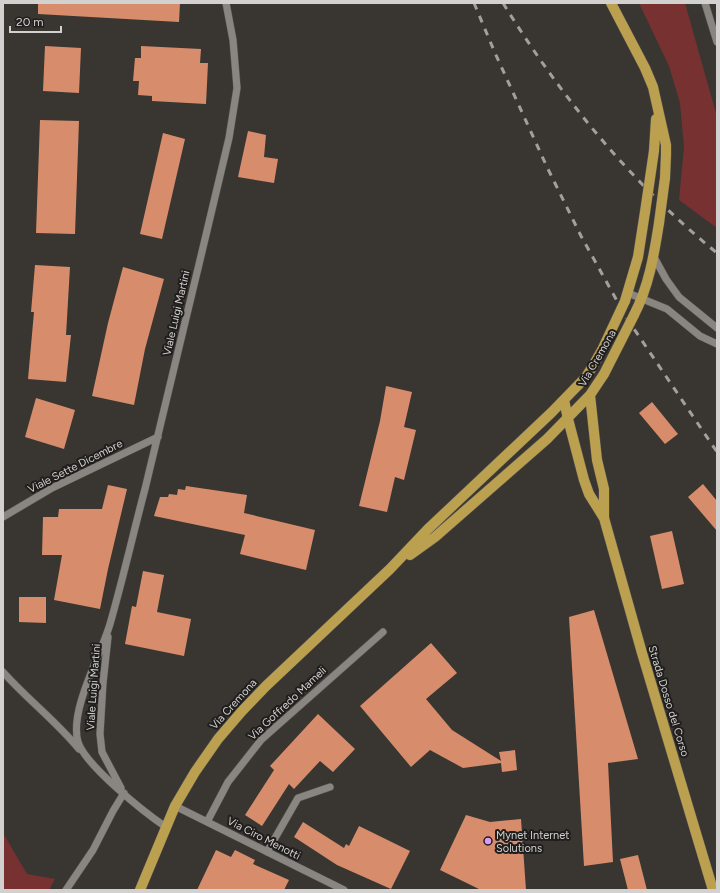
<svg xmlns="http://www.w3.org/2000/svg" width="720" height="893" viewBox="0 0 720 893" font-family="Figtree,sans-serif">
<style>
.green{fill:#773131}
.building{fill:#d78d6c}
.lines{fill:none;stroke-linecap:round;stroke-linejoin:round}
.minor-casing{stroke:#565350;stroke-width:8}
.major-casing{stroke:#565350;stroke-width:11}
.minor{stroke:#898581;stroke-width:7}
.major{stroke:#bba050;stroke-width:10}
.rail{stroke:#a29f9d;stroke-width:3;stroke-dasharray:7 7;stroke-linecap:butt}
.major-bridge-casing{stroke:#565350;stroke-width:11;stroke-linecap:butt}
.major-bridge{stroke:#bba050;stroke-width:10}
.poi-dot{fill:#da9af6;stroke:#1f1e1c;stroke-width:1.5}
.labels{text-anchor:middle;stroke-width:4;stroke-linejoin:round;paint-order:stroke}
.street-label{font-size:11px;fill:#d3d1cf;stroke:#1f1e1c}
.poi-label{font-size:11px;fill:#d3d1cf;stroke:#1f1e1c;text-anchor:start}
</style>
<rect width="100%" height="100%" fill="#393632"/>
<path class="green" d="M639,3H685L717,117V228L679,200L684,147L680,103L669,66Z
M3,833L27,874L55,879L49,890H3Z"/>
<path class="building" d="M38,3H180L179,22L38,14Z
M45,46L81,48L79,93L43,91Z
M141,46L201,49L200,63H208L206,104L152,101V96L138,95L139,81H133L135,58H141Z
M40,120L79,121L75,234L36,233Z
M248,131L266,135L264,157L278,159L274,183L238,177Z
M163,133L185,139L162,239L140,234Z
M35,265L70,267L66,335H71L66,382L28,379L34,312H31Z
M123,267L164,279L145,349L134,405L92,396L108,323Z
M386,386L412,392L404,427L416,430L404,480L395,477L387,512L359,506L380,421Z
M36,398L75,410L64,449L25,437Z
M652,402L678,434L665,444L639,413Z
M703,484L717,501V531L688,497Z
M108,485L127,489L108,569L100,609L54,600L62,555H42L43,517H58L59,509H102Z
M186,486L247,495L244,513L315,530L306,570L240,554L245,535L154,516L160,497H168L169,494L177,495L178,489L185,490Z
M672,531L684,584L662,589L650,536Z
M143,571L164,575L157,612L191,619L184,656L125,644L132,606L136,607Z
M19,597H46V623L19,622Z
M594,610L638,759L608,763L613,862L584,866L569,617Z
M431,643L457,673L426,699L452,730L501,761L499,752L515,750L517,770L502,772L501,763L463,768L430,750L411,767L360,706Z
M318,714L355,749L333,772L320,761L294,789L289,784L262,826L245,815L274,770L270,766Z
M466,815L490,822L521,819L526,890H481L440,870Z
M303,822L344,848L346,844L349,846L359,826L410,851L391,889L337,865L294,837Z
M216,850L231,857L235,850L255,860L253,864L289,880L284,890H197Z
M638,855L647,890H628L620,859Z"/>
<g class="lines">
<defs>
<path id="minor" d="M705,3L717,42
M654,257L666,279L679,297L717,328
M628,293L667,309L700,336L717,344
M3,517L52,488L158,437
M108,637L103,683L100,734L102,752L121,788
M3,672C27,699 56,721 79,749
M175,806L344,890
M207,822L228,782L261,740L383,632
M166,827C145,813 85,765 78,742C69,710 101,655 110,624C123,579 133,534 145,489C174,372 201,255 229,138L237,88L233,40L226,3
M267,852L298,798L330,787
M66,890L93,850L113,811L124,793"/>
<path id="major" d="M611,3L645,68L653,87L666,145V154
M654,151L656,119
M625,301L638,257L645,212
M634,315C649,286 654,255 659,223
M590,395L597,460L604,489V518L642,653L713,890
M564,400L568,419L584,480L589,494L604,518
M410,555L435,537L547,439L590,395L604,374
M140,890L175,806L195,772L218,739L242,711L266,686L390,569L428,529L551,413L586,377L594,364"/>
</defs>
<use href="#minor" class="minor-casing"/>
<use href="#major" class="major-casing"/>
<use href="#minor" class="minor"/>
<use href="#major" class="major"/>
<path class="rail" d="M474,3L495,53L547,167L581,236L626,317L717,452
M503,3C561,97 631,183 717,253"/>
<defs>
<path id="major-bridge" d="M645,212L654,151
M659,223L665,178L666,154
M594,364L602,350L625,301
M604,374L634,315"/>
</defs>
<use href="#major-bridge" class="major-bridge-casing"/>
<use href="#major-bridge" class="major-bridge"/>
</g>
<circle class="poi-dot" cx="488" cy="841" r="4"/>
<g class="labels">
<g class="street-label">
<text transform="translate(176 313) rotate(-77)" y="4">Viale Luigi Martini</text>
<text transform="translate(597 358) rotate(-60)" y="4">Via Cremona</text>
<text transform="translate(75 466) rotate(-27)" y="4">Viale Sette Dicembre</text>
<text transform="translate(93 687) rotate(-86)" y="4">Viale Luigi Martini</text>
<text transform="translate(669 701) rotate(73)" y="4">Strada Dosso del Corso</text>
<text transform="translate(287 703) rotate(-43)" y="4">Via Goffredo Mameli</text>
<text transform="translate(233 704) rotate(-48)" y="4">Via Cremona</text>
<text transform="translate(264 838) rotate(27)" y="4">Via Ciro Menotti</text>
</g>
<g class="poi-label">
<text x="496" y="839">Mynet Internet<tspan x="496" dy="13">Solutions</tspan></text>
</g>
</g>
<rect width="720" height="893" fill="none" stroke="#d3d1cf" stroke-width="8"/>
<path d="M10 26v6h51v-6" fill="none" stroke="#d3d1cf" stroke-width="2"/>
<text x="16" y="26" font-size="12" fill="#d3d1cf" stroke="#1f1e1c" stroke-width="3" paint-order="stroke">20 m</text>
</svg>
